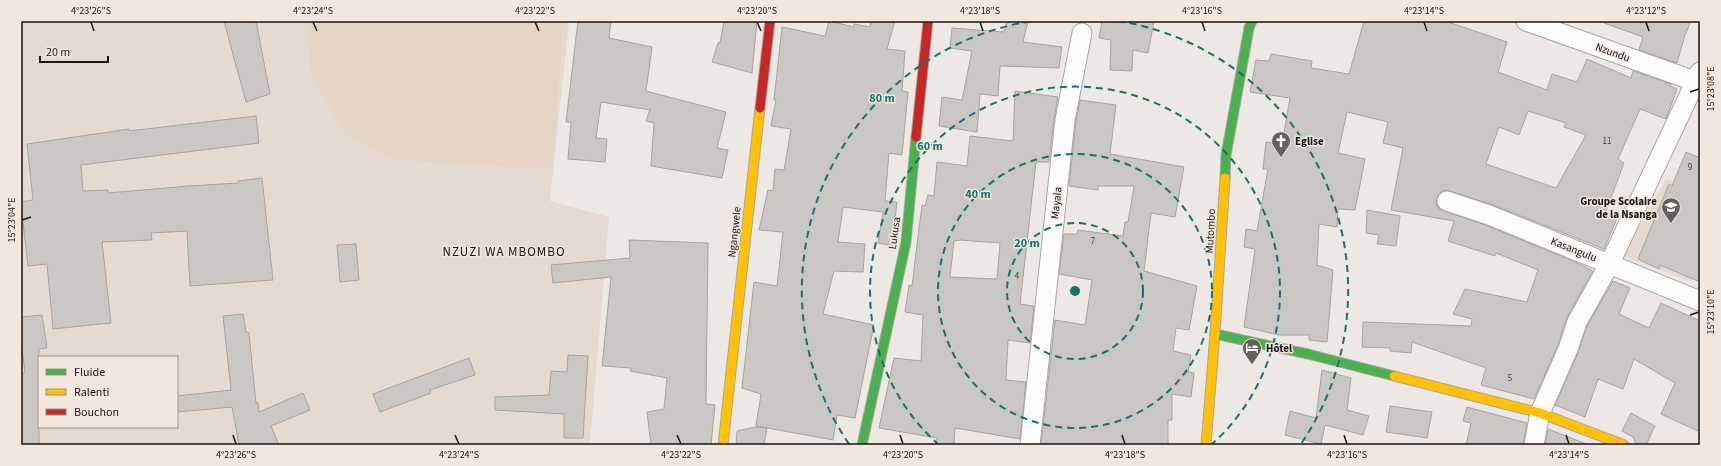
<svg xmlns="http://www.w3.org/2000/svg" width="1721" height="466" viewBox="0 0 1721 466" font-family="'Source Sans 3',sans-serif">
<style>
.built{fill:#e5dad0;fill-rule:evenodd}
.green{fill:#e6d5c5}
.building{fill:#cac6c3;stroke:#a7a39f;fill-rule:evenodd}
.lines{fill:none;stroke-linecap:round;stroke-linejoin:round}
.street-casing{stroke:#aaa7a3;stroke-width:21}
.fast-casing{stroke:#aaa7a3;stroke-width:11}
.slow-casing{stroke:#aaa7a3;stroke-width:11}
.jam-casing{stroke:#aaa7a3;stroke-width:11}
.street{stroke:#fcfcfb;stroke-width:19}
.fast{stroke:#4caf50;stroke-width:9}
.slow{stroke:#ffc107;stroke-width:9}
.jam{stroke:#c62828;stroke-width:9}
.ticks{fill:none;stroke:#1a1613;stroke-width:1.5}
.ring{fill:none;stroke:#0f766e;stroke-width:2;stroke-dasharray:7 5}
.labels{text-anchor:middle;stroke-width:3;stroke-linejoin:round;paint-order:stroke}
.number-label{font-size:9px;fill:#46423f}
.street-label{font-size:11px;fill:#1a1613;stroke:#f1e7df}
.poi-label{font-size:11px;font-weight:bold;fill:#1a1613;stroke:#f1e7df;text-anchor:start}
.quarter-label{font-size:13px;letter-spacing:1px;fill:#1a1613;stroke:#f1e7df}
.centre{fill:#0f766e;stroke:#f1e7df;stroke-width:2}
.ring-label{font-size:12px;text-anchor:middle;font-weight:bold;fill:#0f766e;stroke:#f1e7df;stroke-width:3;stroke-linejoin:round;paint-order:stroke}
.neatline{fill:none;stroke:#1a1613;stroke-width:1.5}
.ticks-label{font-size:10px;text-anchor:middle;fill:#1a1613}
</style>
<rect width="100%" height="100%" fill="#ede8e3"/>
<path class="built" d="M21,21H569L550,201L609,217L590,445H21ZM39,357H177V427H39Z
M1666,179L1700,191V263L1691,282L1623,256Z"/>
<path class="green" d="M308,21H564L552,169L394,160L342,131L310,69Z"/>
<path class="building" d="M224,21H256L270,94L246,102Z
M578,21H611L609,38L652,47L646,91L726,112L717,148L728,150L722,178L651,166L654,123L646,121L650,110L601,102L596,138L607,139L605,162L568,159L571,122H566Z
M724,21H757L752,73L712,62L718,43H720Z
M829,21L854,27V24L870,27L871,21H895L887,49L905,51L902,91L908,92L902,155L889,153L885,201L897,202L892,246L878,243L883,212L843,207L838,242L865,244L863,272L834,271L823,314L874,325L855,418L837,415L833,440L756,426L761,394L742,388L754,282L777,286L783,232L759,230L768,190L773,191L775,169L784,170L791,129L771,126L776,100H774L782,27L825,36Z
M1007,21H1028L1023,42L1062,47L1059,68L1000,66L998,96L980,94L977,132L939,126L942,97L962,100L972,51L950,48L952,28L1004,32Z
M1102,21H1154L1148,53L1133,50L1132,71L1110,70L1111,40L1099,38Z
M1364,21H1445L1507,42L1498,72L1547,90L1552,74L1577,82L1587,59L1631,78L1633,71L1671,84L1670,86L1677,89L1666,119L1640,109L1618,159L1624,163L1606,211L1618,216L1604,249L1493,205L1450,191L1444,190L1440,193L1437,197L1436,204L1439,209L1444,211L1485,225L1577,263L1593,271L1567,317L1558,345L1534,399L1481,385L1486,368L1412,342L1411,353L1390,351V348L1362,347L1363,322L1471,326L1472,319L1453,314L1465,289L1527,302L1538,270L1496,253L1495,256L1448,241L1454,221L1391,210L1403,148L1383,143L1388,122L1347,112L1338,153L1365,159L1355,210L1338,209L1337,227L1319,224L1317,265L1333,270L1327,342L1309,340V335H1279L1244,327L1255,249L1244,247L1246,229L1257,231L1268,169H1263L1266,142L1282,144L1290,98L1250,92L1256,60L1269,61L1271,54L1312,61L1311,68L1349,74ZM1528,111L1566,123L1564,127L1586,135L1556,188L1486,164L1499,127L1519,135Z
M1604,21H1691L1685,35L1677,63L1639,50L1643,37L1604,23Z
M1015,91L1058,97L1054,119L1049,162H1036L1020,304L1034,306L1030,343L1008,340L1006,380L1026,382L1020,439L955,428L954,445H936L937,438L879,428L894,358L921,361L923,315L905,312L909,285L912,286L922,205L925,206L928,195L934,196L937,162L967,166L970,136L1013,141ZM960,240L1000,243L997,279L950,277L954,241Z
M1080,100L1116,105L1110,154L1184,167L1175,217L1151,213L1144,271L1197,286L1189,330L1176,328L1173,351L1191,355L1188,372L1194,373L1191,397L1172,394V420H1168V445H1041L1055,320L1085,325L1092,280L1059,274L1064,234H1077L1078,230L1123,236L1125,222H1128L1134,186H1098V190L1069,186L1076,122Z
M256,116L259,143L81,165L83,191L108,190V193L189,186L238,183V181L262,178L273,280L190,286L187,231L151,233L152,240L102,242L111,323L53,329L47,264L28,266L21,205V202L33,200L27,144L129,129V131Z
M1686,152L1700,158V282L1660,265L1659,269L1638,259L1669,184L1672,186Z
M1367,210L1400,216L1396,246L1377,244L1379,235L1366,233Z
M629,240L708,243L706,404L715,405L711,445H651L647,412L664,409L667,378L630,371L631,368L602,366L611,277L553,283L551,265L630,258Z
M356,244L359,280L340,282L337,245Z
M1613,281L1630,288L1619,314L1649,328L1661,303L1700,321V432L1661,414L1675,383L1634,359L1623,389L1598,379L1585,417L1555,405L1578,353L1587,326Z
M243,314L246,332L249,333L256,403H258L259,412L303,393L310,410L271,426L279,445H239L232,407L177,412V396L231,390L223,316Z
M42,315L47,348L39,349V445H21V374L25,373L21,340V317Z
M568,355L588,356L583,438H564V414L495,410V397L549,395L551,371L567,372Z
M469,358L475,375L430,390L431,393L380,412L373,394Z
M1322,370L1351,378L1347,410L1369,416L1363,435L1325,425L1321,444L1285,435L1290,411L1316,418Z
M1390,406L1432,412L1427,438L1386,432Z
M1467,407L1527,423L1523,445H1466L1471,423L1463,421Z
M1631,413L1655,426L1646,445H1636L1633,437L1622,431Z
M755,427L767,428L764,445H736L737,431Z
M1548,429L1589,445H1545Z"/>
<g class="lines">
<defs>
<path id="street" d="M1526,21L1700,83
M1447,201L1489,215L1700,301
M1030,445L1065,120L1082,33
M1534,445L1540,413L1568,349L1577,322L1610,263L1700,72"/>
<path id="fast" d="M1225,178L1226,155L1249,28L1252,21
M1215,334L1308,354L1394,376
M862,445L906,242L916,137"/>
<path id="slow" d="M1394,376L1540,413L1624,445
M723,445L760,108
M1206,445L1215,334L1225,178"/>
<path id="jam" d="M760,108L770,21
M916,137L928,21"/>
</defs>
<use href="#street" class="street-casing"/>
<use href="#fast" class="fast-casing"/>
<use href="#slow" class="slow-casing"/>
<use href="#jam" class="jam-casing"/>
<use href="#street" class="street"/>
<use href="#fast" class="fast"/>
<use href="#slow" class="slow"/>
<use href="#jam" class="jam"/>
</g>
<path class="ticks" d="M91,22L94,31M313,22L317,31M535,22L539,31M757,22L761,31M980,22L983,31M1202,22L1205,31M1424,22L1427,31M1646,22L1649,31M1690,92L1699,89M22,220L31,217M1690,315L1699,312M233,435L236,444M455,435L459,444M677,435L681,444M900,435L903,444M1122,435L1125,444M1344,435L1347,444M1566,435L1569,444"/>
<g class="ring">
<circle cx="1075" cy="291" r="68"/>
<circle cx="1075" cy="291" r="137"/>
<path d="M939 445A205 205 0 1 1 1211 445"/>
<path d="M849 444A273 273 0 0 1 1032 21M1118 21A273 273 0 0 1 1301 444"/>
</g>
<defs>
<symbol id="church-pin" viewBox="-11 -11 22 30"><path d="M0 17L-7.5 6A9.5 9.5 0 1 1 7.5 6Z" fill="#64605c" stroke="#f1e7df"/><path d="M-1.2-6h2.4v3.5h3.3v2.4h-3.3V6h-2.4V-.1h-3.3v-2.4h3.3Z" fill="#fff"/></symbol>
<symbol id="school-pin" viewBox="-11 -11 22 30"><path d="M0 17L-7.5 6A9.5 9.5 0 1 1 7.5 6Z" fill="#64605c" stroke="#f1e7df"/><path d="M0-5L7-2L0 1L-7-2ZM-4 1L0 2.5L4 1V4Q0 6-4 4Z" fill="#fff"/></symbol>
<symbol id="hotel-pin" viewBox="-11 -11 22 30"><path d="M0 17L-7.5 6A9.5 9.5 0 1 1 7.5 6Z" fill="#64605c" stroke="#f1e7df"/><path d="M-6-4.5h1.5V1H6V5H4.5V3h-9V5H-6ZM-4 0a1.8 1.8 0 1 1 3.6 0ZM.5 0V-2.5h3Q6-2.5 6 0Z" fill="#fff"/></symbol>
</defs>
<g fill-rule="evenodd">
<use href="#church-pin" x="1270" y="130" width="22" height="30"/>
<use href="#school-pin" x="1660" y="196" width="22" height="30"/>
<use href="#hotel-pin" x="1241" y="337" width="22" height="30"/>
</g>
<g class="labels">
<g class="number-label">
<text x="1607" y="144">11</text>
<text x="1690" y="170">9</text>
<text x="1093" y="244">7</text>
<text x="1017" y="279">4</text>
<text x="1510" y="381">5</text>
</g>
<g class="street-label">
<text transform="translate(1613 52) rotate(20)" y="4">Nzundu</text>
<text transform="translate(1056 203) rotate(-84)" y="4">Mayala</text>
<text transform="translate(1210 231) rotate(-87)" y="4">Mutombo</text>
<text transform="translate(734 232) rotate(-84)" y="4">Ngangwele</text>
<text transform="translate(894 233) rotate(-82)" y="4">Lukusa</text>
<text transform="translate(1574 249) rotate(22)" y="4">Kasangulu</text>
</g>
<g class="poi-label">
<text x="1295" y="145">Eglise</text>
<text x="1657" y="205" text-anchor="end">Groupe Scolaire<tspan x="1657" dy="13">de la Nsanga</tspan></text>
<text x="1266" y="352">Hôtel</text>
</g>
<g class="quarter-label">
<text x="504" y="256">NZUZI WA MBOMBO</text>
</g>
</g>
<circle cx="1075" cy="291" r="6" class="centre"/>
<g class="ring-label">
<text x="882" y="102">80 m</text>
<text x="930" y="150">60 m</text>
<text x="978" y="198">40 m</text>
<text x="1027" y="247">20 m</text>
</g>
<rect width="1721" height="466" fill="none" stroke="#f1e7df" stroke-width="44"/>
<rect x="38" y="356" width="140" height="72" fill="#f1e7df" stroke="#9b938d"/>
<rect x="46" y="369" width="20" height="6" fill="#4caf50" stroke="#9b938d"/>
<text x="74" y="376" font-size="12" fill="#1a1613">Fluide</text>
<rect x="46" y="389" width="20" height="6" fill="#ffc107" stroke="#9b938d"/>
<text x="74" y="396" font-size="12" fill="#1a1613">Ralenti</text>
<rect x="46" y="409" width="20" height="6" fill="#c62828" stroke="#9b938d"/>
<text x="74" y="416" font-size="12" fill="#1a1613">Bouchon</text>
<path d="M40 56v6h68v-6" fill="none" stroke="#1a1613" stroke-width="2"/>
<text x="46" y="56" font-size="12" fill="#1a1613" stroke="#f1e7df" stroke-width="3" paint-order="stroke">20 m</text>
<rect x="22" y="22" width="1677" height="422" class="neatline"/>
<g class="ticks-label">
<text x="91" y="14">4°23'26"S</text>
<text x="313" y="14">4°23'24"S</text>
<text x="535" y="14">4°23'22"S</text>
<text x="757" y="14">4°23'20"S</text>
<text x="980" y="14">4°23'18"S</text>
<text x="1202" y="14">4°23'16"S</text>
<text x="1424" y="14">4°23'14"S</text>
<text x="1646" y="14">4°23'12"S</text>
<text transform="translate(1710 89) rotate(-90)" y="4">15°23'08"E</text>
<text transform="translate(11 220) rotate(-90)" y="4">15°23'04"E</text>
<text transform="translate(1710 312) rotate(-90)" y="4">15°23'10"E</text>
<text x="236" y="458">4°23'26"S</text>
<text x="459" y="458">4°23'24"S</text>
<text x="681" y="458">4°23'22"S</text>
<text x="903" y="458">4°23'20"S</text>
<text x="1125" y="458">4°23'18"S</text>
<text x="1347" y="458">4°23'16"S</text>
<text x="1569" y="458">4°23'14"S</text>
</g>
</svg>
